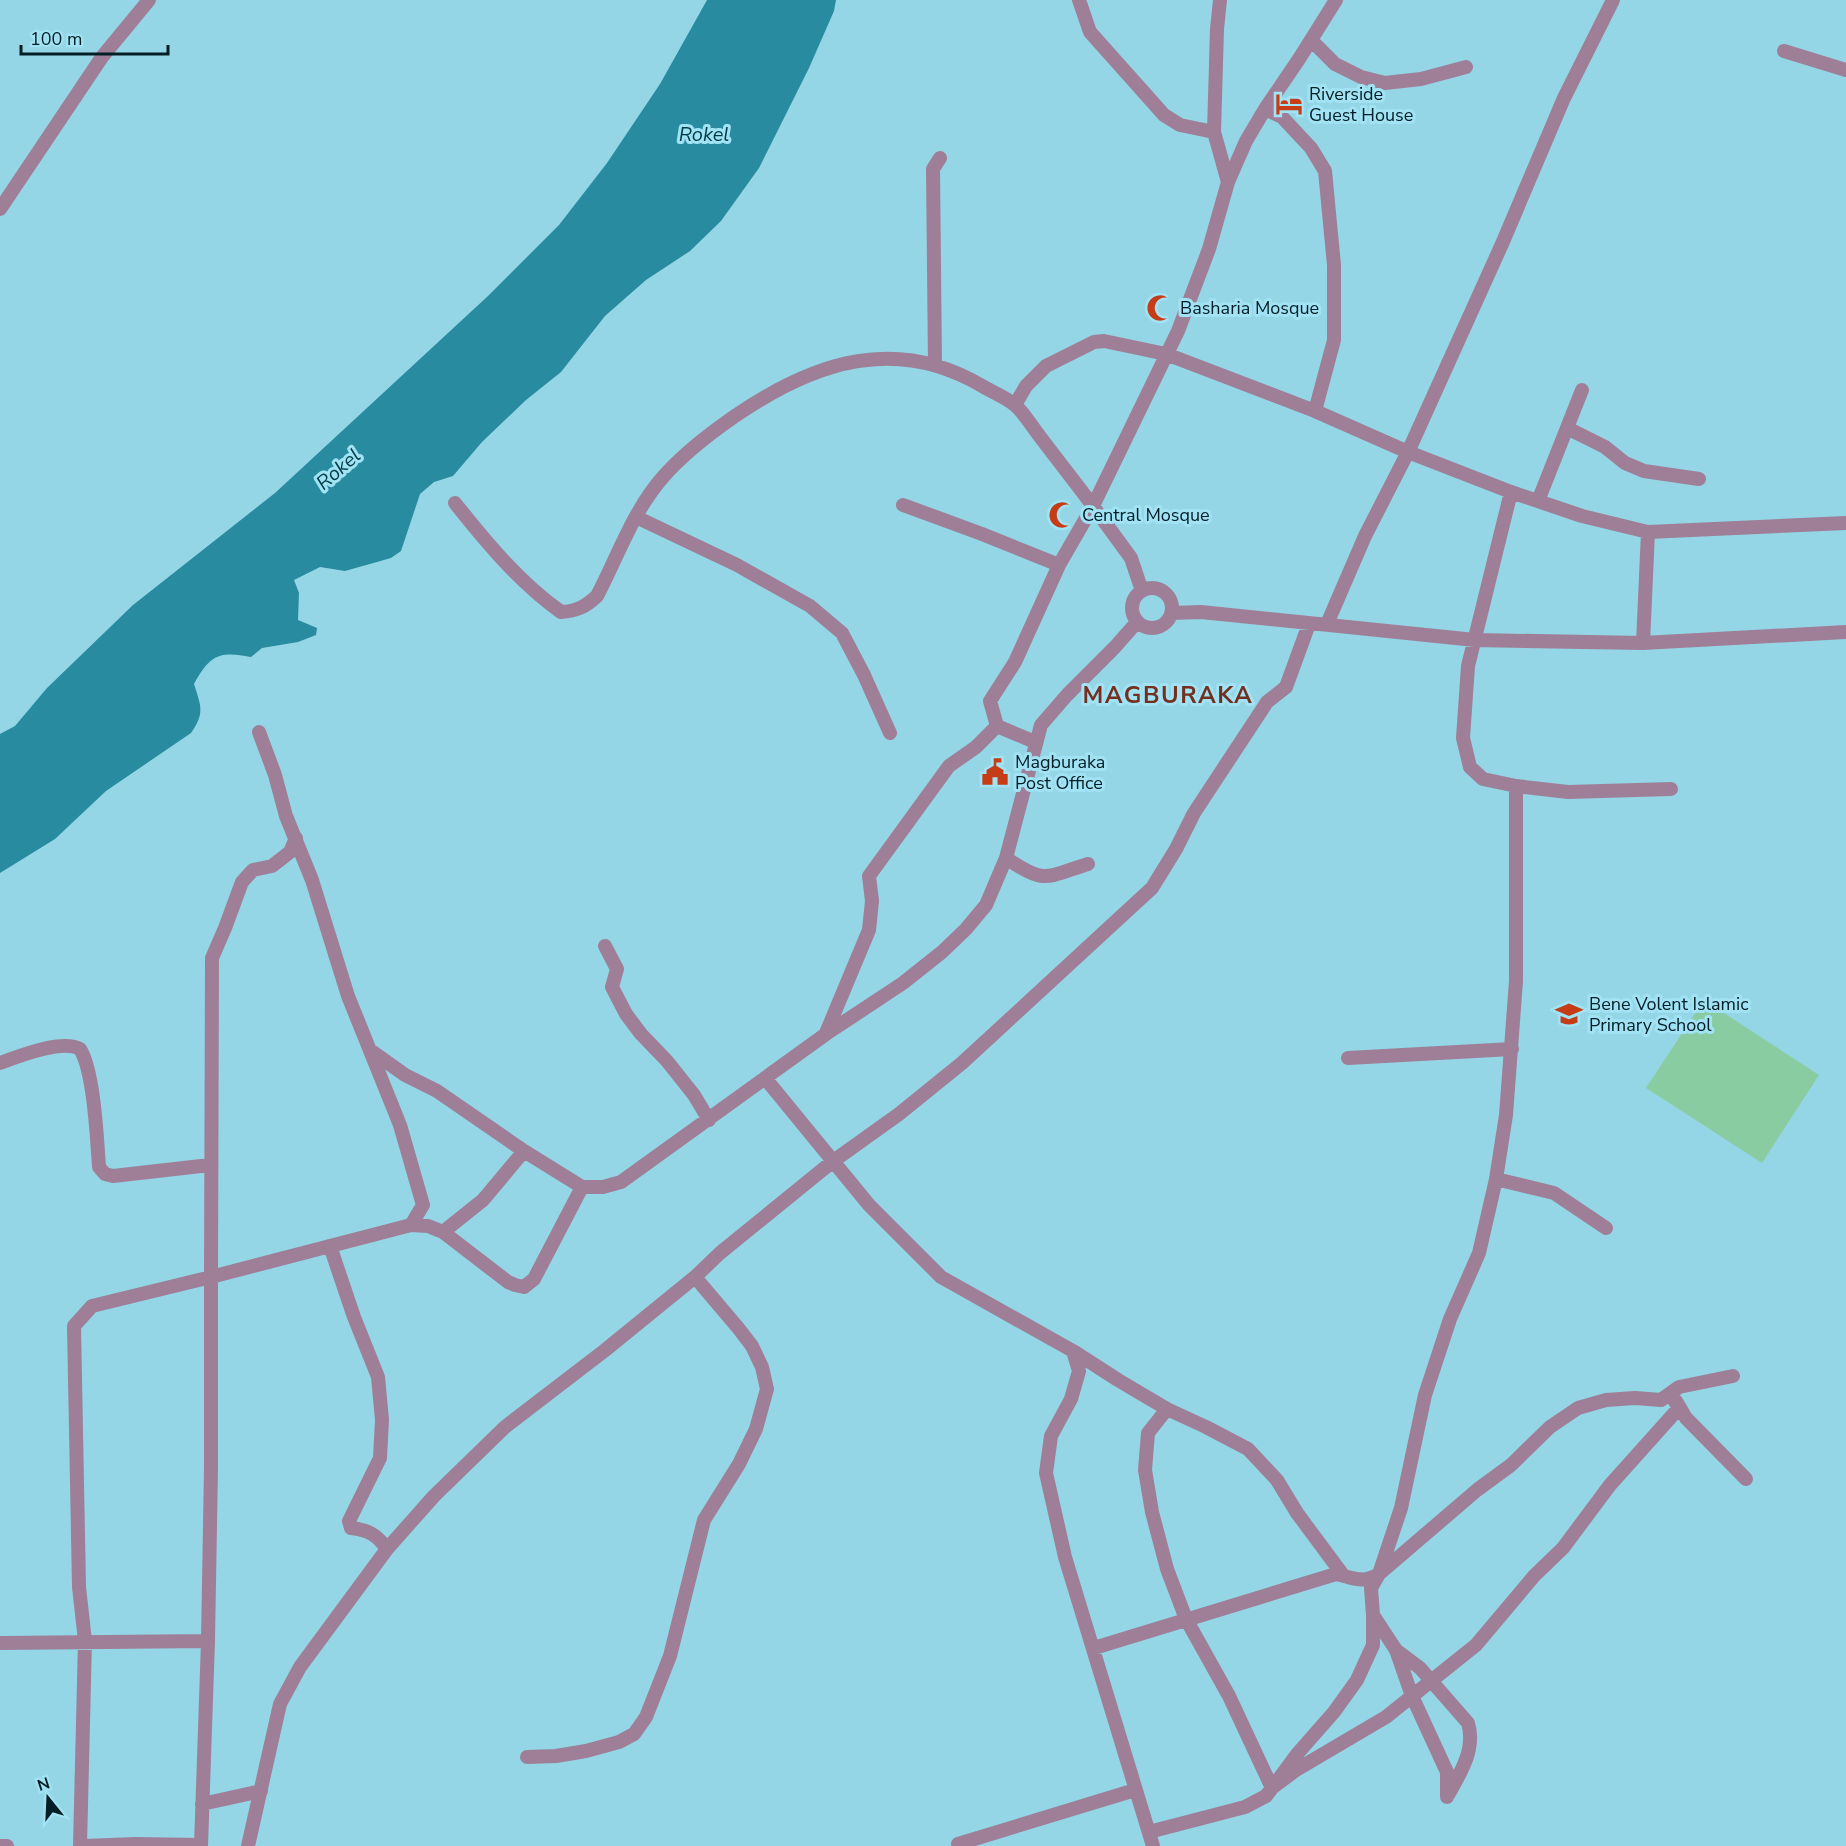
<svg xmlns="http://www.w3.org/2000/svg" width="1846" height="1846" viewBox="0 0 1846 1846" font-family="'Nunito Sans',sans-serif">
<style>
.garden{fill:#8acca1}
.water{fill:#298b9f}
.lines{fill:none;stroke-linecap:round;stroke-linejoin:round}
.minor{stroke:#9f7f97;stroke-width:14}
.labels{text-anchor:middle;stroke-width:6;stroke-linejoin:round;paint-order:stroke}
.poi-label{font-size:18px;fill:#031e24;stroke:#a1e3f4;text-anchor:start}
.water-label{font-size:20px;font-style:italic;fill:#003c47;stroke:#a1e3f4}
.district-label{font-size:24px;font-weight:bold;letter-spacing:1.5px;fill:#74301f;stroke:#a1e3f4}
</style>
<rect width="100%" height="100%" fill="#94d6e6"/>
<path class="garden" d="M1704,1000L1819,1075L1762,1163L1646,1088Z"/>
<path class="water" d="M707,0H836L834,11L809,68L759,168L721,221L690,251L646,280L605,316L561,372L526,400L482,442L453,476L434,482L420,494L401,551L391,558L345,571L320,567L294,580L299,593L298,620L317,628L316,635L298,642L262,648L251,657C219,651 210,655 194,684C201,706 205,713 191,733L106,791L55,839L0,873V734L15,726L47,688L133,605L275,493L488,296L559,225L607,163L660,84Z"/>
<g class="lines">
<path class="minor" d="M1079,0L1090,32L1164,115L1180,125L1214,132
M1220,0L1217,29L1214,132L1228,182
M1311,40L1335,64L1361,77L1385,83L1421,79L1466,67
M1784,51L1846,70
M1265,109L1282,117L1311,148L1325,171L1334,265V340L1315,411
M0,209L102,57L149,0
M935,365L933,169L940,158
M1015,405L1026,386L1046,366L1094,342L1104,341L1166,354L1315,411L1408,452L1511,492L1582,516L1648,532L1846,523
M1567,428L1605,447L1625,463L1644,471L1699,479
M1511,492L1468,666L1463,738L1470,767L1483,779L1516,786L1568,792L1671,789
M1538,501L1582,390
M455,503C486,542 520,583 561,612C577,611 585,607 597,596C618,556 633,511 663,477C684,453 709,434 735,416C814,362 896,334 984,387C994,393 1007,398 1016,406C1024,413 1031,425 1038,434C1056,458 1075,482 1093,506L1059,565L1015,662L990,701L997,726
M903,505L982,534L1059,565
M636,517L737,565L810,606L842,633L864,675L890,733
M1132 608a20 20 0 1 1 40 0a20 20 0 1 1-40 0Z
M1142,591L1131,558L1093,506L1178,331L1209,249L1228,182L1246,141L1265,109L1299,59L1336,0
M1171,613L1201,612L1475,640L1643,643L1846,632
M1327,624L1365,536L1408,452L1502,244L1564,98L1613,0
M1643,643L1648,532
M259,732L275,775L286,816L312,880L348,996L400,1125L423,1205L411,1225
M1006,858C1045,885 1046,877 1088,864
M605,946L617,969L612,987L626,1014L641,1034L667,1061L694,1095L709,1120
M826,1033L869,930L872,901L869,876L949,766L976,747L997,726L1035,742
M370,1050L405,1075L437,1091L524,1151
M1348,1058L1512,1049
M0,1063C19,1056 62,1039 80,1049C94,1071 97,1139 99,1167L105,1174L113,1176L210,1165
M765,1078L869,1205L941,1277L1073,1351L1118,1380L1167,1409L1206,1427L1248,1449L1277,1480L1297,1513L1343,1575
M1496,1179L1554,1193L1606,1228
M443,1232L483,1200L524,1151L582,1187H603L621,1182L826,1034L903,983L942,952L966,929L986,905L1006,858L1041,725L1067,695L1115,647L1137,622
M330,1246L354,1317L378,1377L382,1420L380,1458L349,1521L351,1528C369,1530 377,1535 387,1549
M1073,1351L1079,1371L1071,1399L1051,1436L1046,1473L1065,1557L1153,1846
M1676,1401L1686,1418L1746,1479
M1373,1615V1645L1357,1680L1334,1712L1298,1753L1272,1788L1296,1770L1386,1717L1476,1645L1534,1576L1563,1548L1610,1485L1679,1408L1671,1395
M0,1643L208,1641
M1094,1648L1336,1574C1354,1578 1362,1584 1379,1574L1477,1490L1511,1465L1550,1427L1578,1408L1606,1400L1635,1398L1661,1400L1679,1387L1733,1376
M1396,1650L1420,1668L1468,1723C1476,1749 1460,1774 1448,1795
M527,1757L556,1756L586,1751L619,1742L634,1734L646,1717L670,1656L704,1520L739,1464L756,1429L767,1389L762,1367L752,1346L739,1329L695,1277
M1447,1797V1772L1412,1696L1396,1650L1373,1615L1371,1588L1379,1574L1401,1508L1425,1395L1450,1319L1479,1253L1496,1179L1506,1115L1516,981V786
M202,1804L261,1791
M1149,1832L1245,1807L1266,1796L1272,1788L1229,1696L1186,1619L1167,1569L1152,1512L1145,1470L1148,1433L1167,1409
M958,1844L1135,1790
M0,1846H7
M80,1846L85,1641L79,1587L74,1326L92,1306L211,1277L212,958L225,928L242,882L253,870L272,866L290,852L296,838
M85,1846L135,1844L201,1845
M201,1846L208,1641L211,1467V1277L411,1225L428,1226L443,1232L508,1282L515,1285L524,1287L534,1279L582,1187
M248,1846L280,1704L300,1667L387,1549L434,1496L505,1427L604,1351L695,1277L720,1253L832,1162L899,1114L962,1063L1152,888L1176,849L1194,813L1267,702L1286,687L1309,624"/>
</g>
<defs>
<symbol id="hotel-bare" viewBox="-9 -9 18 18"><path d="M-6-4.5h1.5V1H6V5H4.5V3h-9V5H-6ZM-4 0a1.8 1.8 0 1 1 3.6 0ZM.5 0V-2.5h3Q6-2.5 6 0Z" fill="#c53c17" stroke="#a1e3f4" stroke-width="2.5" paint-order="stroke"/></symbol>
<symbol id="mosque-bare" viewBox="-9 -9 18 18"><path d="M3.5-4.9A6 6 0 1 0 3.5 4.9A5 5 0 1 1 3.5-4.9Z" fill="#c53c17" stroke="#a1e3f4" stroke-width="2.5" paint-order="stroke"/></symbol>
<symbol id="civic-bare" viewBox="-9 -9 18 18"><path d="M-.6-6.5H3V-4.5H.6V-3L4-1V1h2V6H-6V1h2V-1L-.6-3ZM-1.2 2.5V6h2.4V2.5Z" fill="#c53c17" stroke="#a1e3f4" stroke-width="2.5" paint-order="stroke"/></symbol>
<symbol id="school-bare" viewBox="-9 -9 18 18"><path d="M0-5L7-2L0 1L-7-2ZM-4 1L0 2.5L4 1V4Q0 6-4 4Z" fill="#c53c17" stroke="#a1e3f4" stroke-width="2.5" paint-order="stroke"/></symbol>
</defs>
<g fill-rule="evenodd">
<use href="#hotel-bare" x="1270" y="85" width="38" height="38"/>
<use href="#mosque-bare" x="1141" y="289" width="38" height="38"/>
<use href="#mosque-bare" x="1043" y="496" width="38" height="38"/>
<use href="#civic-bare" x="976" y="753" width="38" height="38"/>
<use href="#school-bare" x="1550" y="995" width="38" height="38"/>
</g>
<g class="labels">
<g class="poi-label">
<text x="1309" y="100">Riverside<tspan x="1309" dy="21">Guest House</tspan></text>
<text x="1180" y="314">Basharia Mosque</text>
<text x="1082" y="521">Central Mosque</text>
<text x="1015" y="768">Magburaka<tspan x="1015" dy="21">Post Office</tspan></text>
<text x="1589" y="1010">Bene Volent Islamic<tspan x="1589" dy="21">Primary School</tspan></text>
</g>
<g class="water-label">
<text x="704" y="141">Rokel</text>
<text transform="translate(338 469) rotate(-41)" y="7">Rokel</text>
</g>
<g class="district-label">
<text x="1168" y="703">MAGBURAKA</text>
</g>
</g>
<g transform="translate(48 1798) rotate(342)" stroke="#a1e3f4" stroke-width="4.5" paint-order="stroke">
<path d="M0-4.5L10 22L0 15L-10 22Z" fill="#031e24"/>
<text y="-9" font-size="16" font-weight="bold" text-anchor="middle" fill="#031e24">N</text>
</g>
<path d="M21 45v9h147v-9" fill="none" stroke="#031e24" stroke-width="3"/>
<text x="30" y="45" font-size="18" fill="#031e24" stroke="#a1e3f4" stroke-width="4.5" paint-order="stroke">100 m</text>
</svg>
